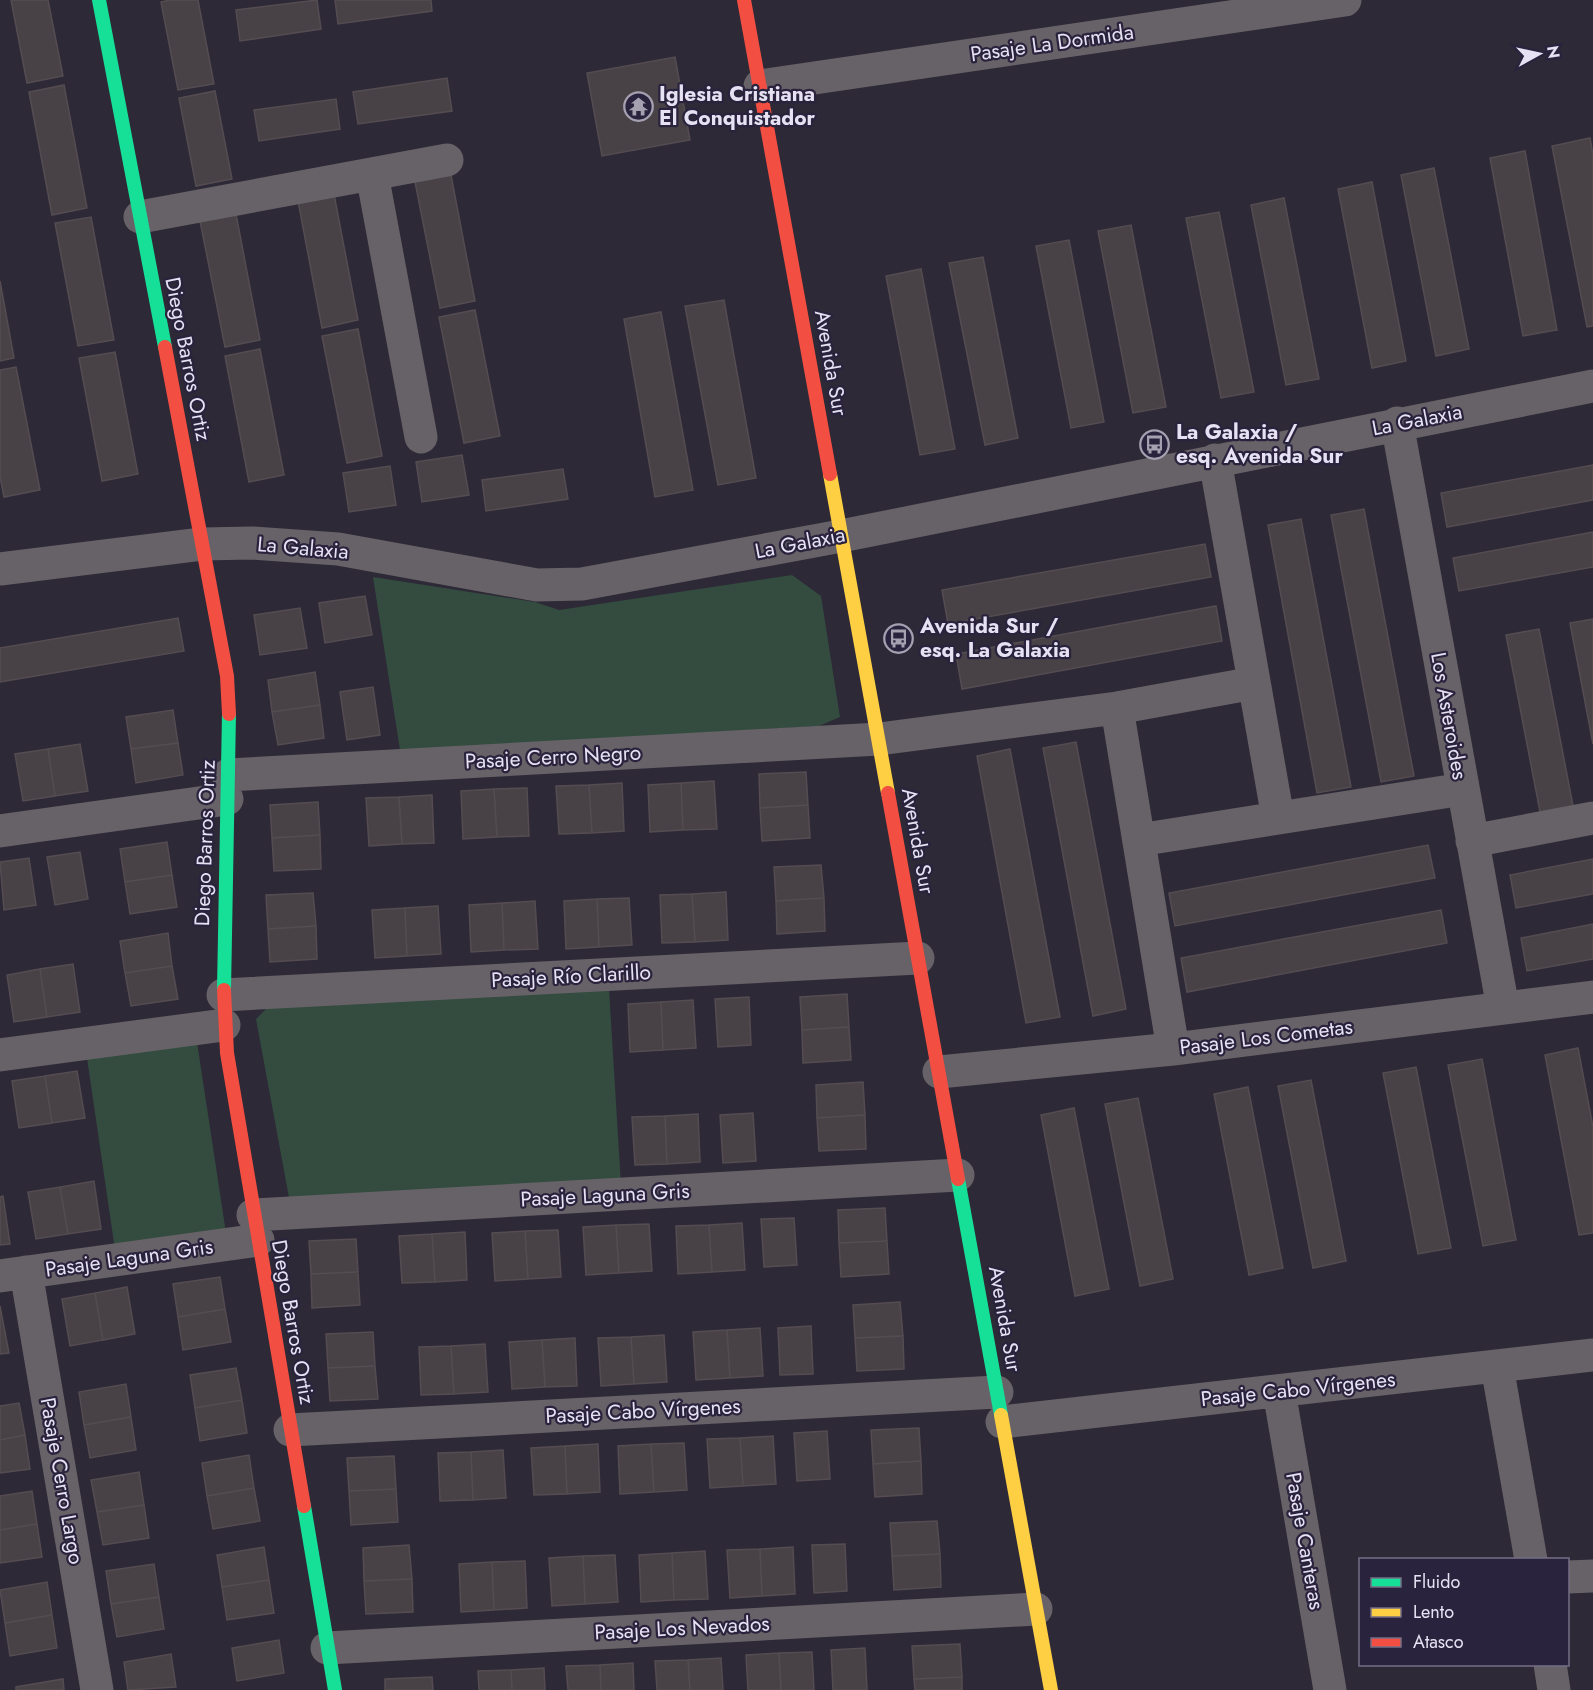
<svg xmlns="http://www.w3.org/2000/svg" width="1593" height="1690" viewBox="0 0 1593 1690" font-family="Jost,sans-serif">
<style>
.green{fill:#334c3f}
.building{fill:#484246;stroke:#544c51;stroke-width:1.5}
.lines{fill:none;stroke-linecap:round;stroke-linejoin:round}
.street{stroke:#676267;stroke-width:33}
.fast{stroke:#16e098;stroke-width:14}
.slow{stroke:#ffcf43;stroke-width:14}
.jam{stroke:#f24e42;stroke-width:14}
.labels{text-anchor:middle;stroke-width:4.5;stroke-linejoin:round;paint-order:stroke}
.street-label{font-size:21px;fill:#e6e2f3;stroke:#2a233d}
.poi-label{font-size:21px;font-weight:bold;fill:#e6e2f3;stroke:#2a233d;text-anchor:start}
</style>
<rect width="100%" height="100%" fill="#2d2937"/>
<path class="green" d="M792,575L821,596L840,717L819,726L400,750L373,577L535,602L559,610Z
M609,989L621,1185L290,1203L256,1019L267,1008Z
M197,1042L226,1233L115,1250L87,1058Z"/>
<path class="building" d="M11,0H48L63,76L27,83Z
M170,0H198L214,84L178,90L161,2Z
M317,0L321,29L240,41L236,10Z
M335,0H431L432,11L338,24Z
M675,57L690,140L602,156L587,73Z
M447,78L452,111L358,124L353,92Z
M64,85L87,208L52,215L29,92Z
M215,91L232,179L196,186L179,98Z
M336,99L340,129L259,141L254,110Z
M1590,138L1593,155V326L1587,327L1552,146Z
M1525,151L1557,330L1523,336L1490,158Z
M1434,168L1469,349L1436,356L1401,175Z
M451,175L475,301L440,308L415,182Z
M1372,182L1406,361L1372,368L1338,189Z
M334,194L358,320L322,328L298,201Z
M1284,198L1319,379L1286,385L1251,205Z
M1219,212L1254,392L1221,398L1186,218Z
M236,214L260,340L225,347L200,221Z
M91,217L114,340L78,346L55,223Z
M1131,225L1166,407L1133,413L1098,231Z
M1069,240L1104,422L1071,428L1036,246Z
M983,257L1018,438L985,445L949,263Z
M921,269L955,449L920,455L886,276Z
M0,281L14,358L0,361Z
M724,300L756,478L718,485L685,306Z
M475,310L500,436L464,443L439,317Z
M661,312L693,490L655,497L624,319Z
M358,329L382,456L347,463L322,336Z
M260,349L284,475L249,482L225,356Z
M115,352L138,474L102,481L79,358Z
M16,367L40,490L4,497L0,477V370Z
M462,455L469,495L422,502L416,462Z
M1593,465V500L1447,527L1441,493Z
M390,466L396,505L349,512L343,473Z
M563,469L568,499L486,511L482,480Z
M1364,509L1414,776L1381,782L1331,515Z
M1301,519L1351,787L1317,793L1268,525Z
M1593,532V567L1459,591L1453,558Z
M1205,544L1211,577L948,624L942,590Z
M365,596L372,635L325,643L319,603Z
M1216,606L1222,641L962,689L956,654Z
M300,608L307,648L260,655L254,615Z
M178,618L184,651L0,682V648Z
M1593,619V744L1570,623Z
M1539,629L1574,811L1541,817L1506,635Z
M315,672L320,705L272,712L268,680Z
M373,687L380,735L347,740L340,692Z
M320,705L324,738L278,745L272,712Z
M173,710L178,743L131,749L126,717Z
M1076,742L1126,1009L1093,1016L1043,748Z
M178,743L183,775L136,783L131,749Z
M80,744L88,791L55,796L48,749Z
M48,749L55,796L23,801L15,754Z
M1010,749L1060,1017L1026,1023L977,756Z
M806,772L808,805L760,808L759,774Z
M714,781L717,829L683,830L681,783Z
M622,783L624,831L592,833L589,785Z
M681,783L683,830L650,832L648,785Z
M589,785L592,833L559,834L556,786Z
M527,788L529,836L497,837L494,789Z
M494,789L497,837L463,839L461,791Z
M432,795L434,843L402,844L399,797Z
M399,797L402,844L369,846L366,798Z
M318,802L320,835L272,838L270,805Z
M808,805L810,838L762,841L760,808Z
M320,835L321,869L274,871L272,838Z
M167,842L172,875L125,882L120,849Z
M1428,845L1435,878L1175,926L1169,893Z
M80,852L88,899L55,905L47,857Z
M29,858L36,905L4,910L0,862Z
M1593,859V894L1516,908L1510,875Z
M821,865L824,898L776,901L774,867Z
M172,875L177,907L130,914L125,882Z
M726,892L728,940L695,942L692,894Z
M313,893L316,926L268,929L266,895Z
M692,894L695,942L662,943L660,895Z
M629,898L632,945L599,947L597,899Z
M824,898L825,931L777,934L776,901Z
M597,899L599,947L566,949L564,901Z
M535,901L538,949L504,950L502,903Z
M502,903L504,950L471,952L469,905Z
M438,906L441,954L407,956L405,908Z
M405,908L407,956L375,958L372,910Z
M1441,910L1447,943L1187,992L1181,958Z
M1593,924V959L1527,971L1521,938Z
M316,926L317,959L270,962L268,929Z
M168,933L172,966L125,973L120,941Z
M73,964L80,1012L47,1017L40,969Z
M172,966L178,999L131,1006L125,973Z
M40,969L47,1017L14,1022L7,975Z
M847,994L849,1027L802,1030L800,997Z
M749,997L751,1045L718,1047L715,999Z
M693,1000L696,1048L663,1050L661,1002Z
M661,1002L663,1050L630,1052L628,1004Z
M849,1027L851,1060L803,1063L802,1030Z
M1578,1048L1593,1127V1233L1579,1235L1545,1055Z
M1482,1059L1516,1240L1483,1246L1448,1065Z
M1416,1067L1451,1248L1418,1254L1383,1073Z
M77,1071L85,1118L52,1123L45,1076Z
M45,1076L52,1123L19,1128L12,1081Z
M1311,1080L1346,1261L1313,1268L1278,1086Z
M863,1082L865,1115L817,1118L816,1085Z
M1248,1087L1283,1268L1249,1275L1214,1094Z
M1138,1098L1173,1279L1140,1286L1105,1104Z
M1074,1108L1109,1289L1075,1296L1041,1115Z
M753,1113L756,1161L723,1163L720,1115Z
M698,1114L700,1162L667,1164L665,1116Z
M865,1115L866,1149L819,1151L817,1118Z
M665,1116L667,1164L635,1165L632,1117Z
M94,1181L101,1229L68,1234L60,1187Z
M60,1187L68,1234L36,1239L28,1192Z
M3,1196L10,1244L0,1245V1197Z
M885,1208L887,1241L839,1243L838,1210Z
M794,1218L797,1265L764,1267L761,1219Z
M742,1223L745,1270L712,1272L709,1225Z
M649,1224L652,1271L619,1273L616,1225Z
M616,1225L619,1273L586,1275L583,1227Z
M709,1225L712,1272L678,1274L676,1226Z
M558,1230L561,1277L528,1279L525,1231Z
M525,1231L528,1279L495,1281L492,1233Z
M465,1232L467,1280L435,1282L432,1234Z
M432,1234L435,1282L402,1283L399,1236Z
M356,1239L358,1272L311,1274L309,1241Z
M887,1241L889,1274L841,1277L839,1243Z
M358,1272L360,1305L312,1308L311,1274Z
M220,1277L225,1309L178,1317L173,1284Z
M127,1287L135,1334L103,1340L95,1293Z
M95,1293L103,1340L70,1346L62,1299Z
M900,1302L903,1336L855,1338L853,1305Z
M0,1306L9,1353L0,1354Z
M225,1309L231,1342L183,1350L178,1317Z
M811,1326L813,1374L780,1375L778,1328Z
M760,1328L763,1376L730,1378L727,1330Z
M727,1330L730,1378L696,1380L693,1332Z
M373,1332L375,1366L328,1368L326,1334Z
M664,1335L667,1382L634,1384L631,1337Z
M903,1336L904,1369L857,1371L855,1338Z
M631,1337L634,1384L601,1386L598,1338Z
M575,1338L577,1386L545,1387L542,1340Z
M542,1340L545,1387L512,1389L509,1342Z
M485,1344L488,1392L454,1394L451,1346Z
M451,1346L454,1394L421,1395L419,1347Z
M375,1366L378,1399L330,1401L328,1368Z
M236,1368L242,1400L195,1408L190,1375Z
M126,1384L131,1417L84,1425L79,1392Z
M242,1400L247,1433L200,1441L195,1408Z
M19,1403L25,1435L0,1440V1406Z
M131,1417L136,1450L90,1458L84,1425Z
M919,1428L921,1461L873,1464L871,1430Z
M827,1431L830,1479L797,1481L794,1433Z
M25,1435L30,1469L0,1473V1440Z
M773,1436L776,1484L743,1486L740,1438Z
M740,1438L743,1486L710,1488L707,1439Z
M684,1443L687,1490L654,1492L651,1444Z
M598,1444L600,1492L567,1494L565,1446Z
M651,1444L654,1492L620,1494L618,1446Z
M565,1446L567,1494L534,1495L531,1448Z
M503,1450L506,1498L473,1500L471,1452Z
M471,1452L473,1500L440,1501L438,1453Z
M249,1455L254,1488L207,1496L202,1463Z
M394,1456L396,1489L349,1491L347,1458Z
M921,1461L922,1494L875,1497L873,1464Z
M139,1472L144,1505L97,1512L91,1480Z
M254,1488L260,1521L213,1529L207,1496Z
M396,1489L398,1522L351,1525L349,1491Z
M32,1491L37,1524L0,1530V1496Z
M144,1505L149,1538L103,1545L97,1512Z
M937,1521L940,1554L892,1556L890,1523Z
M37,1524L42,1557L0,1563V1530Z
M845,1544L847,1591L814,1593L812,1545Z
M409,1545L412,1579L364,1581L363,1548Z
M264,1547L269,1580L222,1587L217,1555Z
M793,1547L795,1594L762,1596L760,1549Z
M760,1549L762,1596L730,1598L727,1550Z
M705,1551L708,1599L674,1600L672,1553Z
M672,1553L674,1600L641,1602L639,1555Z
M940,1554L941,1587L894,1590L892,1556Z
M615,1555L618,1602L585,1604L583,1556Z
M583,1556L585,1604L552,1606L549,1558Z
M525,1561L527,1608L494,1610L492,1562Z
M492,1562L494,1610L461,1612L459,1564Z
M154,1564L159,1597L111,1604L106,1571Z
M412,1579L413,1612L366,1614L364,1581Z
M269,1580L274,1613L227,1620L222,1587Z
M47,1582L52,1615L5,1623L0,1590Z
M159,1597L164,1629L117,1637L111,1604Z
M52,1615L57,1648L10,1656L5,1623Z
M279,1640L284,1673L237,1681L232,1648Z
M960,1644L962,1677L914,1679L912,1646Z
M865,1648L867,1690H833L831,1650Z
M812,1652L814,1690H781L779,1653Z
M779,1653L781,1690H748L746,1655Z
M171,1654L176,1687L128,1690L124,1662Z
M721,1658L723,1690H690L688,1660Z
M688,1660L690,1690H657L655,1661Z
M633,1663L634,1690H601L600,1665Z
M600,1665L601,1690H568L566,1666Z
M544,1668L545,1690H512L511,1670Z
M511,1670L512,1690H479L478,1671Z
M432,1677L433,1690H385V1679Z
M962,1677V1690H915L914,1679Z
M63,1679L64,1690H16V1687Z"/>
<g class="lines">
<path class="street" d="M760,86L1345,0
M372,174L421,437
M140,217L447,160
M1397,423L1503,1008
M1215,460L1278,818
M0,569L202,544L252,543L338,549L537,585L582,584L841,536L1593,386
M1117,708L1173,1049
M228,775L879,739L1117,708L1254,683
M0,831L227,799
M1139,840L1463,789
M1472,841L1593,818
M223,995L918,958
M0,1055L224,1025
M939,1072L1173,1049L1593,997
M253,1215L958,1175
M26,1272L97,1690
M0,1276L258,1240
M1497,1366L1531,1560
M1279,1391L1330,1690
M1002,1422L1593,1355
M290,1430L997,1392
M1568,1577L1593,1576
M327,1648L1036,1609
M1550,1664L1554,1690"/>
<path class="fast" d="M99,0L165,347
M224,990L229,714
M958,1179L1001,1415
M304,1506L335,1690"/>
<path class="slow" d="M830,474L888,793
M1001,1415L1051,1690"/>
<path class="jam" d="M744,0L830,474
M165,347L227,676L229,714
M888,793L958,1179
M224,990L227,1053L304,1506"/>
</g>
<defs>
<symbol id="temple-ring" viewBox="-11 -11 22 22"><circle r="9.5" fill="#2a233d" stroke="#a5a1b1" stroke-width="1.5"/><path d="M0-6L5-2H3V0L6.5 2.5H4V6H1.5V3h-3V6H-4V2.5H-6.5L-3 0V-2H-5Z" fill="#a5a1b1"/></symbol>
<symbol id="bus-ring" viewBox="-11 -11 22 22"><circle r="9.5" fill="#2a233d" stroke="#a5a1b1" stroke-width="1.5"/><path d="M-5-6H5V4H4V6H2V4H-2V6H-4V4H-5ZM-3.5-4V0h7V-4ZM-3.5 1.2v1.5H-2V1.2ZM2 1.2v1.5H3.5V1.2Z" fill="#a5a1b1"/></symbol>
</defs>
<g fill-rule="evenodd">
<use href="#temple-ring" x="622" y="90" width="33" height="33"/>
<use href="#bus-ring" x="1138" y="428" width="33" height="33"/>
<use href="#bus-ring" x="882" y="622" width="33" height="33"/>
</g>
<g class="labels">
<g class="street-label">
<text transform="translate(1052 43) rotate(-8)" y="7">Pasaje La Dormida</text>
<text transform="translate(188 359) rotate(79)" y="7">Diego Barros Ortiz</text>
<text transform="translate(831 363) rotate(80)" y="7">Avenida Sur</text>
<text transform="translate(1417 420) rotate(-11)" y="7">La Galaxia</text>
<text transform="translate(800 543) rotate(-11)" y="7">La Galaxia</text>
<text transform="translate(303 548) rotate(5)" y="7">La Galaxia</text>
<text transform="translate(1449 716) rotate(80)" y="7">Los Asteroides</text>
<text transform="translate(553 757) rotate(-3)" y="7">Pasaje Cerro Negro</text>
<text transform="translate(918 841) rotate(80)" y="7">Avenida Sur</text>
<text transform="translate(205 843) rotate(-88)" y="7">Diego Barros Ortiz</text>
<text transform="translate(571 976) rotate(-3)" y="7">Pasaje Río Clarillo</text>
<text transform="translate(1266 1037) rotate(-7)" y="7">Pasaje Los Cometas</text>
<text transform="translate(605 1195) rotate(-3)" y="7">Pasaje Laguna Gris</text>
<text transform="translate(129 1258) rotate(-8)" y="7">Pasaje Laguna Gris</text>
<text transform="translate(1005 1319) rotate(80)" y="7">Avenida Sur</text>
<text transform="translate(293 1322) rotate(80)" y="7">Diego Barros Ortiz</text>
<text transform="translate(1298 1389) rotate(-6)" y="7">Pasaje Cabo Vírgenes</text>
<text transform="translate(643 1411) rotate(-3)" y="7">Pasaje Cabo Vírgenes</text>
<text transform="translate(62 1481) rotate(80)" y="7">Pasaje Cerro Largo</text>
<text transform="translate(1305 1541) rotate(80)" y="7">Pasaje Canteras</text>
<text transform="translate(682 1628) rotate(-3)" y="7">Pasaje Los Nevados</text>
</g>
<g class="poi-label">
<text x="659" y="101">Iglesia Cristiana<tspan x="659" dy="24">El Conquistador</tspan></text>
<text x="1176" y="439">La Galaxia /<tspan x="1176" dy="24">esq. Avenida Sur</tspan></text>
<text x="920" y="633">Avenida Sur /<tspan x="920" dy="24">esq. La Galaxia</tspan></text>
</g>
</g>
<rect x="1359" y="1558" width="210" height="108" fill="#2a233d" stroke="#756f86" stroke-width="1.5"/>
<rect x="1371" y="1578" width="30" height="9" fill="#16e098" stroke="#756f86" stroke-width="1.5"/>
<text x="1413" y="1588" font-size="18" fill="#e6e2f3">Fluido</text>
<rect x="1371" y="1608" width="30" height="9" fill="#ffcf43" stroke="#756f86" stroke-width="1.5"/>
<text x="1413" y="1618" font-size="18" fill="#e6e2f3">Lento</text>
<rect x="1371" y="1638" width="30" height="9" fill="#f24e42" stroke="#756f86" stroke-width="1.5"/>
<text x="1413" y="1648" font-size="18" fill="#e6e2f3">Atasco</text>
<g transform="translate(1539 54) rotate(82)" stroke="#2a233d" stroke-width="4.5" paint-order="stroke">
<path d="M0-4.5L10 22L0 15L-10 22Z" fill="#e6e2f3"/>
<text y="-9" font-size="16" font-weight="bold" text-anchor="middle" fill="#e6e2f3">N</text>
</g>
</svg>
